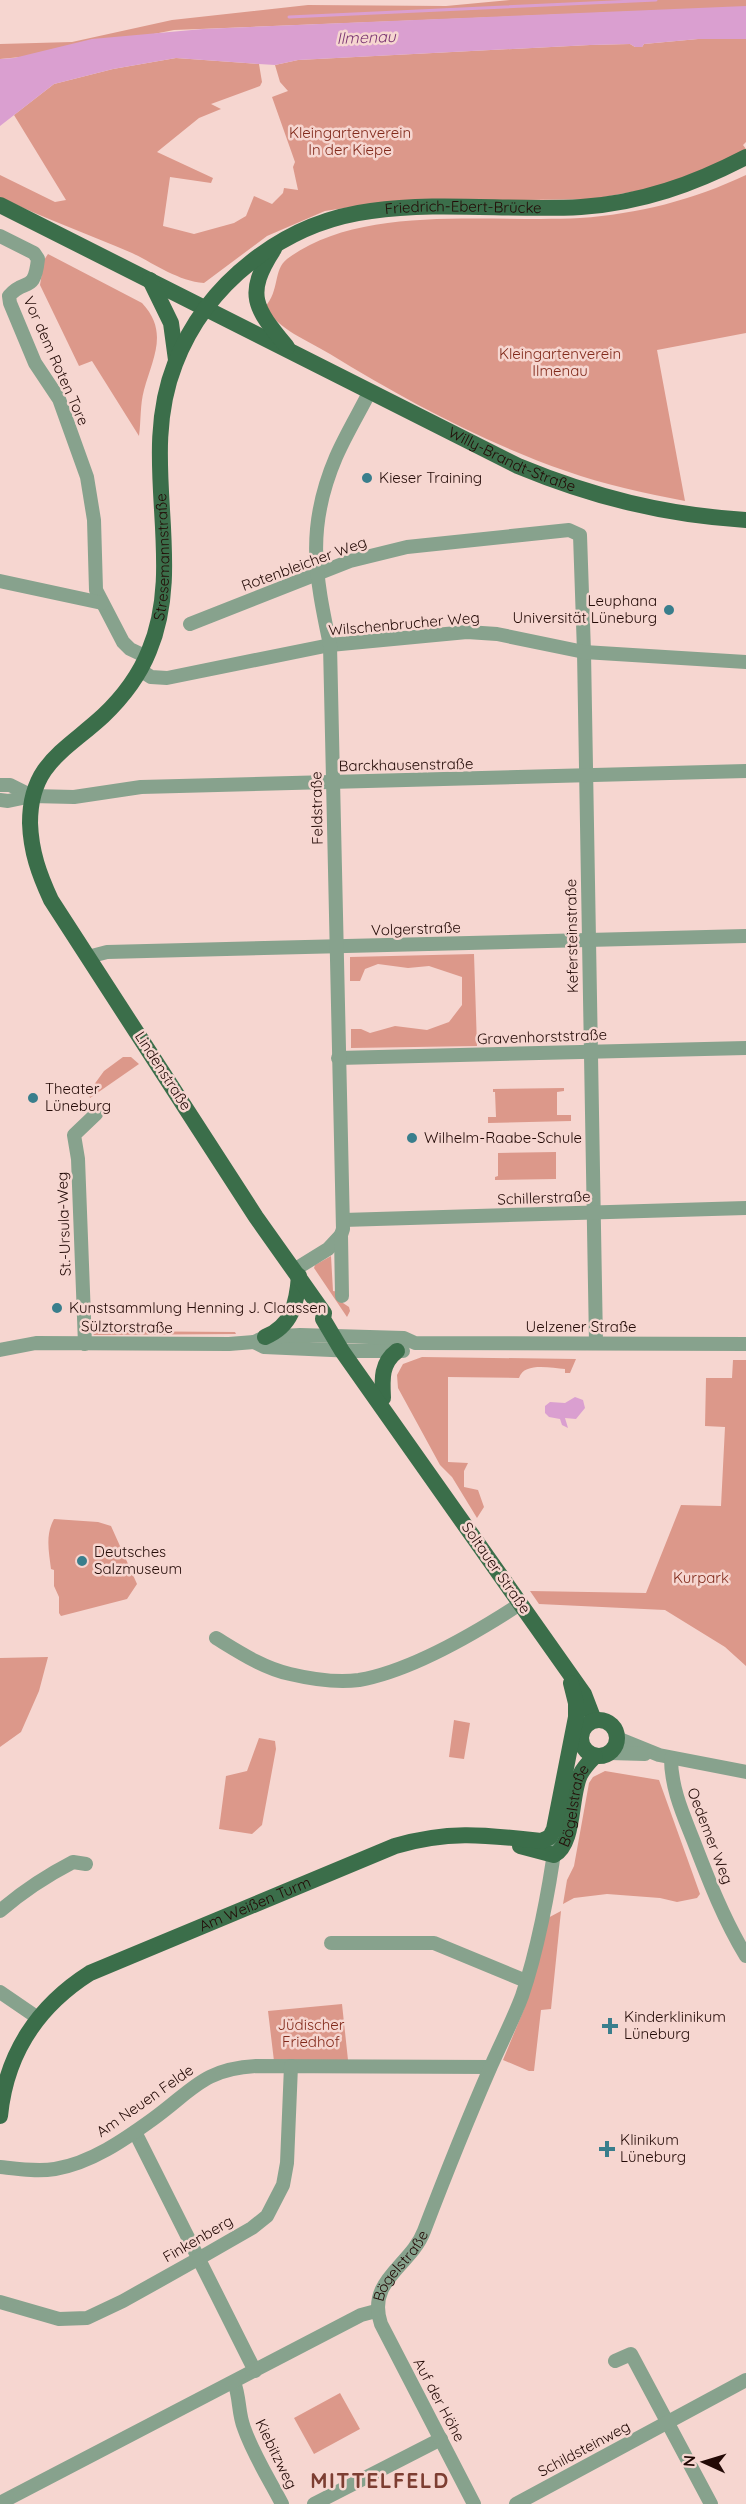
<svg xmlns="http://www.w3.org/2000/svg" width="746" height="2504" viewBox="0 0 746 2504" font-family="Quicksand,sans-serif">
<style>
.green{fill:#dc988a}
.water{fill:#da9fd0}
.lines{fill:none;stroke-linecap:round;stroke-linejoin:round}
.stream{stroke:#da9fd0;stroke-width:3}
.minor{stroke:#87a28d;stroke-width:14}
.major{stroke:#3b6e4a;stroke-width:16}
.poi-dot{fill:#397e8c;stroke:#f6d6d0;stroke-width:2}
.labels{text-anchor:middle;stroke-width:5;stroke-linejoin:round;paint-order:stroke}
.park-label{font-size:15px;fill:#81291a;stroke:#f6d6d0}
.street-label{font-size:15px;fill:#230a06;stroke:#f6d6d0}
.poi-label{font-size:15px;fill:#230a06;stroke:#f6d6d0;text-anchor:start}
.water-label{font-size:16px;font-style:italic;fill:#7a3572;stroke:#f6d6d0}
.district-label{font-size:21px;font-weight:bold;letter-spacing:1.5px;fill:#7d3e32;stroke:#f6d6d0}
</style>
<rect width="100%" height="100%" fill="#f6d6d0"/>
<path class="green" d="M510,0H746V7L174,30L52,54L0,59V44L72,42L172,20L308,5L446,6Z
M698,39H746V142L743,145L746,149L731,158L659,187L593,199L384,202L325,211L267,236L204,283C178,281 155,264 132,253C88,234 43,218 0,197V175L55,202L66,200L14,115L54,84L113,69L176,58L259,64L262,82L260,86L211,104L221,109L199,118L157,152L213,178L211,183L170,177L163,226L194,234L234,223L246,216L254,196L272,204L283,193L284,188L298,190L293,167L295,162L272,97L288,91L280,82L275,65L298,60L590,45L630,44L635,47H642L644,44Z
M746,175V333L657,350L685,501C645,493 605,485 566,471C485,443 403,399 330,354C307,340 279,330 265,307C280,290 273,270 287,259C361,203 492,223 580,218C638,214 693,200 746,175Z
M48,254L142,303C169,332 153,357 144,390C140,404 141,421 139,436L92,361L79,366L40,285L44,260Z
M474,954L477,1046L351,1048V1029H361L370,1033L395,1026L427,1030L449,1022L462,1005V977L429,966L408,968L378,964L365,969L360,981H350V957Z
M123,1057H131L139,1064L90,1098L88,1093L104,1071Z
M564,1088V1091L557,1092V1115H571V1121L488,1123V1117H496L495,1092H493V1089Z
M556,1152V1179L495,1180V1177L498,1176V1153Z
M331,1256L333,1291L340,1292V1301L349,1307L350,1311L347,1317L314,1268L315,1265Z
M99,1331L235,1332L236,1334L93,1335Z
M422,1357L576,1359L570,1373H565V1369C550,1368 524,1362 519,1378L448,1377V1462L468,1463L464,1471V1487L478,1490L484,1507L477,1518L452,1477L440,1465L398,1388L397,1375L403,1364Z
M733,1360H746V1666L725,1647L665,1610L539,1604L530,1591L646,1593L681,1505L721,1506L725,1427L705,1426L706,1378H732Z
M54,1519L98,1522L111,1526L137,1584L127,1599L61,1616L59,1613V1597L54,1586V1570L51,1569C49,1552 45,1535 54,1519Z
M48,1657L39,1691L21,1732L0,1747V1658Z
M454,1720L470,1723L464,1759L449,1757Z
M259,1738L275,1741L276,1749L262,1825L252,1834L219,1829L226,1776L247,1771Z
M605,1771L659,1780L700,1894L697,1898L677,1902L660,1898L607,1894L574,1898L563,1904L567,1880L574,1866L589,1783L593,1777Z
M561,1911L551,2009L541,2010L534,2071H529L503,2060L524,2009L544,1920Z
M342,2004L348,2060L274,2061L268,2011Z
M340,2393L360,2429L314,2454L294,2418Z"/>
<path class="water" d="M746,6V39H698L644,44L642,47H635L630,44L590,45L298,60L275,65L259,64L176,58L113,69L54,84L0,126V59L14,58L92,39L203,29Z
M575,1397L583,1400L585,1408L576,1419L565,1418L568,1428L562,1425L560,1419L549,1417L545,1413V1406L550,1402L565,1403Z"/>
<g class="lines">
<path class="stream" d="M289,17L656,0"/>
<g class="minor">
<path d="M0,236L34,253L38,259C34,295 25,277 9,296L10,303L35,363L59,399L87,477L94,520L96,590L123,642L130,649L147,657"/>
<path d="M0,581L102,603"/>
<path d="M190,624L350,561L407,547L569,530L580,535L584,652L596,1343"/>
<path d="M140,670L151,677L167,678L330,645L467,632L497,634L584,652L746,662"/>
<path d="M0,785H10L32,796"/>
<path d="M0,800L8,801L32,796L74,797L141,787L746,771"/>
<path d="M88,957L107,952L746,936"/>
<path d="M338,1058L746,1048"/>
<path d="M343,1220L746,1208"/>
<path d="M294,1270L328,1249L341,1235"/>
<path d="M342,1296L341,1235L343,1229L330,645C315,574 306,527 336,457C346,434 359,413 370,391"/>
<path d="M254,1342L264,1347L354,1351H403"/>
<path d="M85,1344L78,1159L74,1135L96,1114"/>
<path d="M0,1350L36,1343L229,1344L254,1342L265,1337L300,1335L404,1338L415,1343L746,1344"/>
<path d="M216,1638C239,1652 263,1668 290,1674C311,1679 337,1683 359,1680C410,1671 477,1632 520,1604"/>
<path d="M617,1738L659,1755L746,1772"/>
<path d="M610,1753L645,1754"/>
<path d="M671,1758C671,1788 683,1814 694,1842C709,1881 724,1920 746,1956"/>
<path d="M0,1911C23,1891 46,1876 73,1862L86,1864"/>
<path d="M331,1943H434L526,1981"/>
<path d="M0,1992L38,2018"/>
<path d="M135,2132L255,2371"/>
<path d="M0,2167C18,2169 37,2172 55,2169C91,2163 124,2140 153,2119C193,2090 203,2069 256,2066L490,2067"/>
<path d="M0,2302L59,2319L87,2318L123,2301L198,2259L252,2228L267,2216L283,2185L287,2163L291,2066"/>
<path d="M615,2361L631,2354L711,2504"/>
<path d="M234,2382C240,2397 238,2413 244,2428C253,2454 269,2479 282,2504"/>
<path d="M0,2503L361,2315L376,2311"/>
<path d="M314,2504L441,2439"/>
<path id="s1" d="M474,2504L381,2324C366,2280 411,2266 424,2231C445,2176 467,2121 491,2066C501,2043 513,2020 522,1996C537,1952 549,1891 555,1845"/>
<path d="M516,2504L746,2380"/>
</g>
<g class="major">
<path id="s2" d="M0,205L518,466C593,497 665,515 746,520"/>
<path d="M274,249C244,295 255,308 287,347"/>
<path d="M150,280L171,323L176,360"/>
<path d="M265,1337C292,1326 297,1303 299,1276"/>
<path d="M383,1398C382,1379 381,1363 397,1351"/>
<path id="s3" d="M594,1720L584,1694L342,1351L323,1319L324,1313L256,1217L51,900C39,874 31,852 30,823C30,764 65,751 103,716C122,698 139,676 149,651C187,561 137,460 175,364C206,283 284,222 371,211C440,201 511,211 581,207C641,203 694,184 746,157"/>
<circle cx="599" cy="1738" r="18"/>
<path id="s4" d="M520,1846L554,1855C575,1844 570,1796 580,1775C584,1767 589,1762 595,1756"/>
<path id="s5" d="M0,2116C6,2054 38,2006 90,1973L395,1846C450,1830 486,1835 542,1841L550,1837L554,1829L576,1717V1703L571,1683"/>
</g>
</g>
<g class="poi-dot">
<circle cx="367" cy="478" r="6"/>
<circle cx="669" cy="610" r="6"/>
<circle cx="33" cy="1098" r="6"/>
<circle cx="412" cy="1138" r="6"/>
<circle cx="57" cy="1308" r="6"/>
<circle cx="82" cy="1561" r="6"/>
<path d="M607 2017h6v6h6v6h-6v6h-6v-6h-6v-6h6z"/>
<path d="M604 2140h6v6h6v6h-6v6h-6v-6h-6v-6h6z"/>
</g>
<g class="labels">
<g class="park-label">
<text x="350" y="138">Kleingartenverein<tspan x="350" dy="17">In der Kiepe</tspan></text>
<text x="560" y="359">Kleingartenverein<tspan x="560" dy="17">Ilmenau</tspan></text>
<text x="701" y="1583">Kurpark</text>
<text x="311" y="2030">Jüdischer<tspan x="311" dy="17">Friedhof</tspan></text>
</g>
<g class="street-label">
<text dy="5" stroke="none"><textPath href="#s3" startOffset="1926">Friedrich-Ebert-Brücke</textPath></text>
<text transform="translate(56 361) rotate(66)" y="5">Vor dem Roten Tore</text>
<text dy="5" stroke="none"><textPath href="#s2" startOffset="572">Willy-Brandt-Straße</textPath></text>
<text dy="5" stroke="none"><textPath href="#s3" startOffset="1378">Stresemannstraße</textPath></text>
<text transform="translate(304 564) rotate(-20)" y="5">Rotenbleicher Weg</text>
<text transform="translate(404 624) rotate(-5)" y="5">Wilschenbrucher Weg</text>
<text transform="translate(406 765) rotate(-1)" y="5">Barckhausenstraße</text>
<text transform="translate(317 808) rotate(-91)" y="5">Feldstraße</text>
<text transform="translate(416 929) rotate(-2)" y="5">Volgerstraße</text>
<text transform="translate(572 936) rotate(-91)" y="5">Kefersteinstraße</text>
<text transform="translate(542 1037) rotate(-2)" y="5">Gravenhorststraße</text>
<text transform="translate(163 1071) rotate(57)" y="5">Lindenstraße</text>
<text transform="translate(544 1198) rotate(-2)" y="5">Schillerstraße</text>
<text transform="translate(64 1224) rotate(-92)" y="5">St.-Ursula-Weg</text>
<text transform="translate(127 1327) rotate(1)" y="5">Sülztorstraße</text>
<text x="581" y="1332">Uelzener Straße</text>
<text transform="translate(496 1568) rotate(55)" y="5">Soltauer Straße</text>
<text dy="5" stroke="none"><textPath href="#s4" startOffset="90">Bögelstraße</textPath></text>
<text transform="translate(710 1836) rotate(69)" y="5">Oedemer Weg</text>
<text dy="5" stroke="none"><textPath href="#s5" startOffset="354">Am Weißen Turm</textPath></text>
<text transform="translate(145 2101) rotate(-35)" y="5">Am Neuen Felde</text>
<text transform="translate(198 2239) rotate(-30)" y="5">Finkenberg</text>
<text dy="5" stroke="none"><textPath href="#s1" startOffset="268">Bögelstraße</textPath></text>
<text transform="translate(439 2400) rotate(62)" y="5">Auf der Höhe</text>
<text transform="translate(584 2449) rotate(-28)" y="5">Schildsteinweg</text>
<text transform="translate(276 2454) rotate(64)" y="5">Kiebitzweg</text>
</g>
<g class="poi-label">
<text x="379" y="483">Kieser Training</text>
<text x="657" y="606" text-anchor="end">Leuphana<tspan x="657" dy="17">Universität Lüneburg</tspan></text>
<text x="45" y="1094">Theater<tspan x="45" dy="17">Lüneburg</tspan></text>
<text x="424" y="1143">Wilhelm-Raabe-Schule</text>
<text x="69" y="1313">Kunstsammlung Henning J. Claassen</text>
<text x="94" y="1557">Deutsches<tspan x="94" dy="17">Salzmuseum</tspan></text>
<text x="624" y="2022">Kinderklinikum<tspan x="624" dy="17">Lüneburg</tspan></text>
<text x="620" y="2145">Klinikum<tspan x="620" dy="17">Lüneburg</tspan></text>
</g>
<g class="water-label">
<text transform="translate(366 37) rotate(-2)" y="6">Ilmenau</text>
</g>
<g class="district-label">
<text x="380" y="2488">MITTELFELD</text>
</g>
</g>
<g transform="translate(704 2462) rotate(274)" stroke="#f6d6d0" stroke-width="4.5" paint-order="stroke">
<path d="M0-4.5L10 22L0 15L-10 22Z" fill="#230a06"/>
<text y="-9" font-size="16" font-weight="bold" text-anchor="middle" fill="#230a06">N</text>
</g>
</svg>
